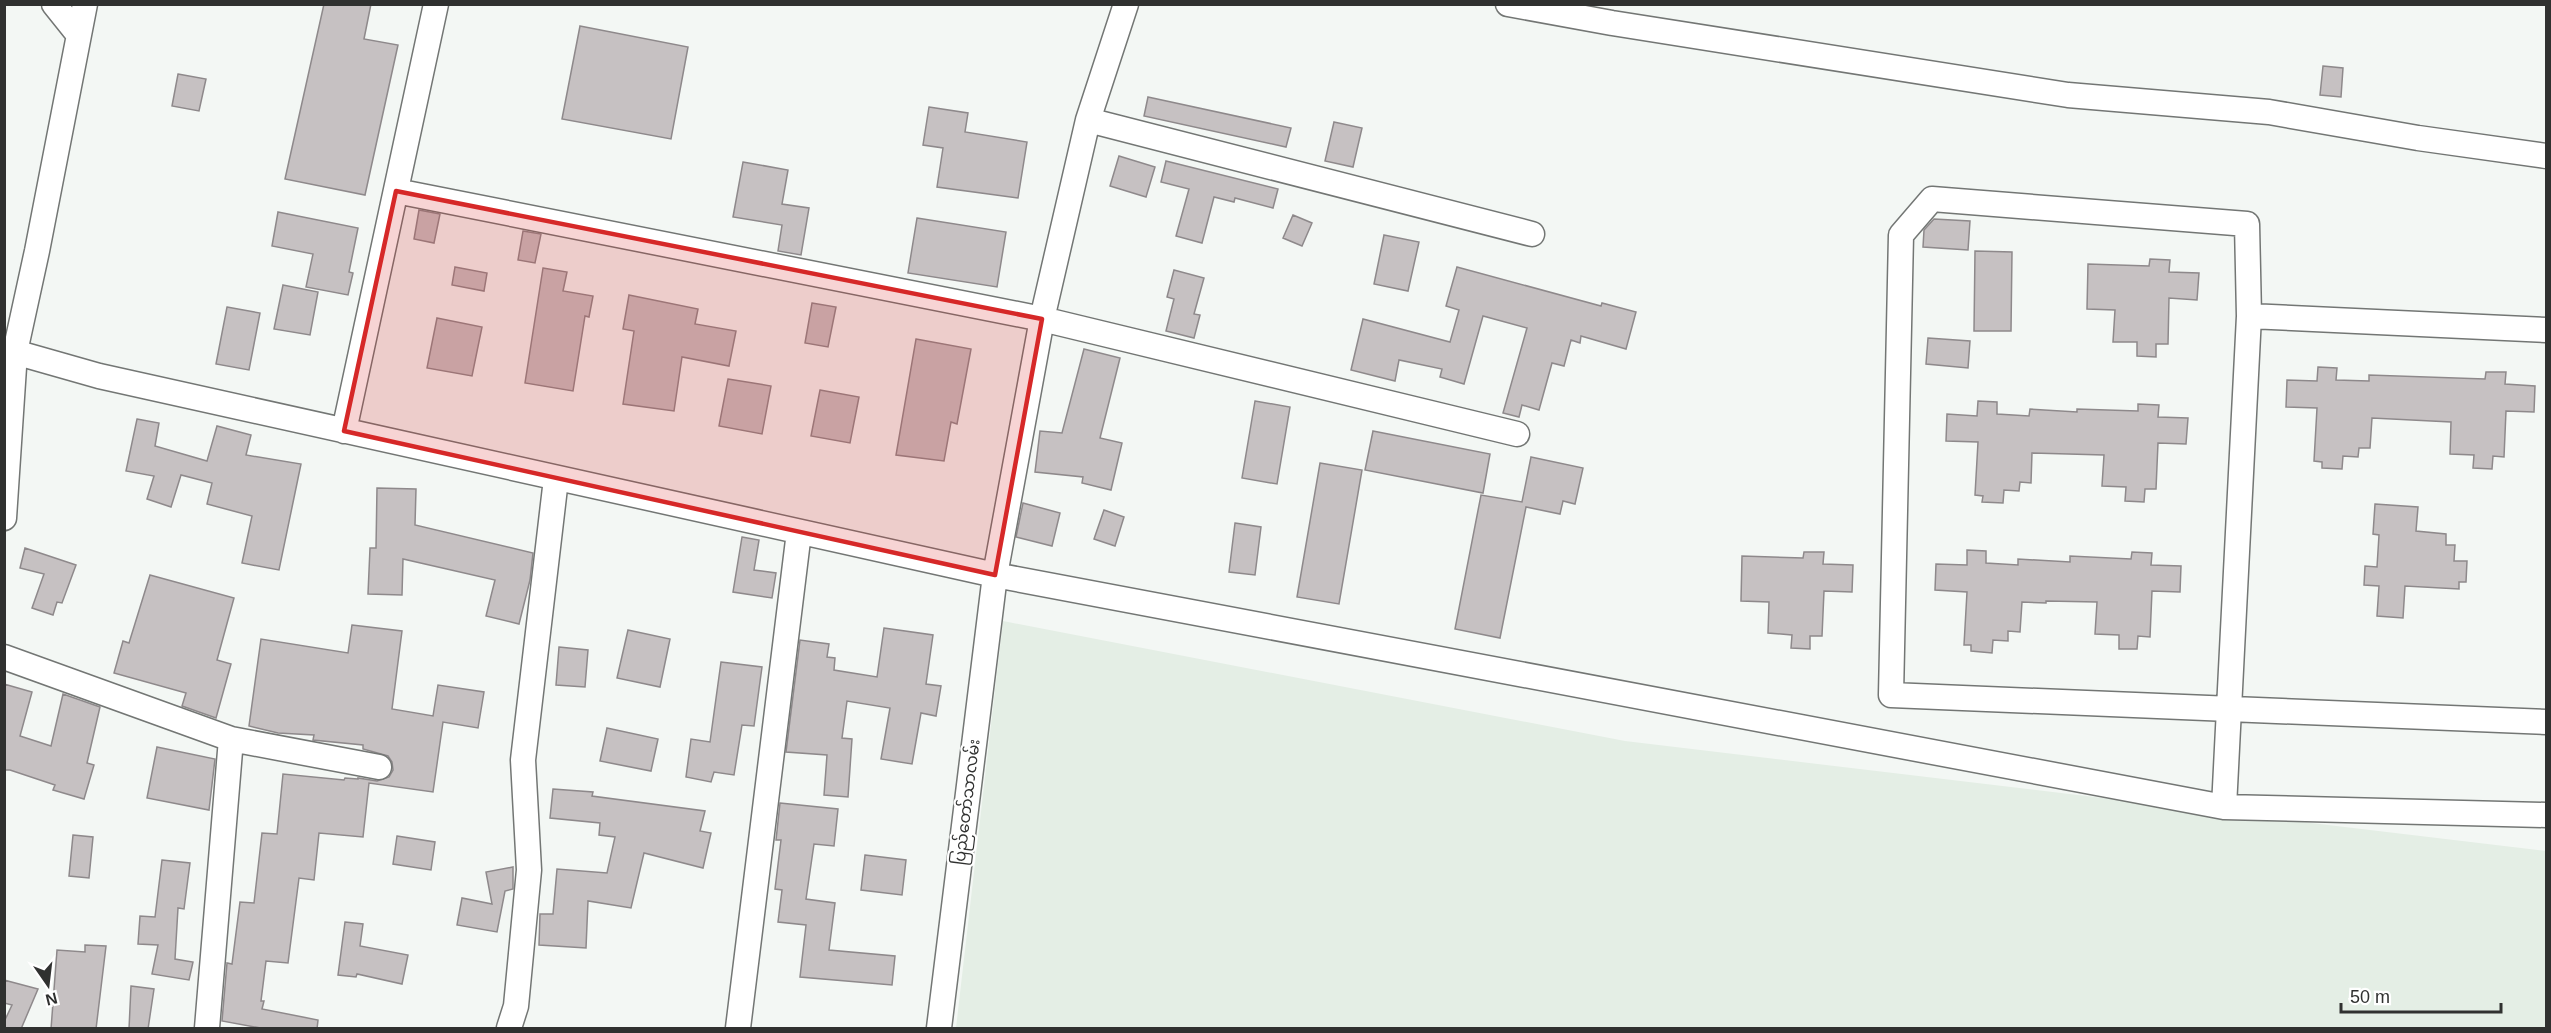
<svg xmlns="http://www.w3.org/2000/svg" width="2551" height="1033" viewBox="0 0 2551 1033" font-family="Arial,'Noto Sans Myanmar',sans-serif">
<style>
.built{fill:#e4eee5}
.building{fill:#c6c1c2;stroke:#8e898b;stroke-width:1.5}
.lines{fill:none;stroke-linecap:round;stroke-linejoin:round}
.minor-casing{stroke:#737674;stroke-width:27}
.minor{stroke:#fff;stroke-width:24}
.marked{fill:#d62828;fill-opacity:0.2;stroke:#d62828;stroke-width:4.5;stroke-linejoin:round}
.labels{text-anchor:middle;stroke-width:4.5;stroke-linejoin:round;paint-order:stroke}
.street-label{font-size:16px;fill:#303130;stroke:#fff}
</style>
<rect width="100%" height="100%" fill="#f3f7f4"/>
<path class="built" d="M1003,621L1625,741L2546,851V1028H956Z"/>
<path class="building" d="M324,4H371L364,39L398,45L365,195L285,179Z
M580,26L688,47L671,139L562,119Z
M2323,66L2343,68L2341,97L2320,95Z
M178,74L206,79L199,111L172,106Z
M1148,97L1291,128L1286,147L1144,116Z
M929,107L968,113L965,132L1027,142L1018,198L937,187L943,148L923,145Z
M1334,122L1362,128L1353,167L1325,161Z
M1119,156L1155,167L1146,197L1110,186Z
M1166,161L1278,189L1273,208L1235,198L1234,202L1214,197L1202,243L1176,236L1189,189L1161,182Z
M743,162L788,170L782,204L809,208L801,255L778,251L782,225L733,217Z
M419,210L440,214L434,243L414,239Z
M278,212L358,228L349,272L353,273L348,295L306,287L313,254L272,246Z
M1293,215L1312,223L1302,246L1283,238Z
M917,218L1006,232L997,287L908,273Z
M1934,219L1970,221L1968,250L1923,247L1924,230Z
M523,231L541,234L535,263L518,260Z
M1384,235L1419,242L1408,291L1374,284Z
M1975,251L2012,252L2011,331H1974Z
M2150,259L2170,260L2169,272L2199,273L2197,300L2169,298L2168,344H2156V357L2137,356V342H2113L2115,310L2087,309L2088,264L2149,266Z
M455,267L487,273L484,291L452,285Z
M1457,267L1601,306L1602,303L1636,312L1626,349L1581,336L1580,343L1571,340L1564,366L1552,363L1539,410L1522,405L1519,417L1503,413L1527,328L1483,316L1464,384L1440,377L1442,369L1399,360L1395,381L1351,370L1363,319L1450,342L1459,310L1446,306Z
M543,268L567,272L563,291L593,296L589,317L585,316L573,391L525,383Z
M1174,270L1204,278L1194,314L1200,315L1194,338L1166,331L1174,299L1167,297Z
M283,285L318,292L310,335L274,329Z
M629,295L698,309L695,324L736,331L729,366L682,357L674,411L623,404L634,331L623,329Z
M812,303L836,307L828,347L805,343Z
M227,307L260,313L249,370L216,364Z
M437,318L482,327L472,376L427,368Z
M1928,338L1970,341L1968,368L1926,364Z
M916,339L971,349L957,424L951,422L944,461L896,455Z
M1084,349L1120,358L1100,438L1122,443L1111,490L1082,483L1083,477L1035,472L1040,431L1062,433Z
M2318,367L2337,368L2336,380L2369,381V375L2485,379L2486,372H2506L2505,384L2535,386L2534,412L2506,411L2504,457L2493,456L2492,469L2473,468L2474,455L2450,454L2451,422L2372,418L2370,448H2359L2358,457L2343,456L2342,469L2322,468V462L2314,461L2317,408L2286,407L2287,380L2317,381Z
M728,379L771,386L762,434L719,426Z
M820,390L859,397L850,443L811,436Z
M1255,401L1290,407L1277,484L1242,478Z
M1978,401L1997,402V414L2029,416L2030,409L2077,412V409L2138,411V404L2159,405L2158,417L2188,418L2186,444L2158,443L2156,489H2145L2144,502L2125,501L2126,487L2102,486L2104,455L2032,453L2031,483L2020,482L2019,491L2004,490L2003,503L1982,502L1983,496L1975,495L1978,442L1946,441L1947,414L1977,416Z
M137,419L159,423L155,446L207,461L217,426L251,435L246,455L301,464L279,570L242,563L252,516L207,504L212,483L181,475L171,507L147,499L154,476L126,471Z
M1373,431L1490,454L1483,493L1365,470Z
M1531,457L1583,468L1575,504L1563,501L1560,514L1526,507L1500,638L1455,629L1481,495L1522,502Z
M1320,463L1362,470L1339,604L1297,597Z
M377,488L416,489L415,525L533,553L530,580L519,624L486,616L495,580L403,559L402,595L368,594L370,548H376Z
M1023,503L1060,513L1052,546L1016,537Z
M2375,504L2418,507L2416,531L2446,534V545H2455L2454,561H2467L2466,582H2459V589L2405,586L2403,618L2377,616L2379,586L2364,585L2365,566L2377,567L2379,535L2373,534Z
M1104,510L1124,517L1115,546L1094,539Z
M1235,523L1261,527L1255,575L1229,572Z
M742,537L759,540L754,570L776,573L772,598L733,592Z
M25,548L76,565L62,603L57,602L53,615L32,608L44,574L20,568Z
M1967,550L1986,551V563L2018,565V559L2070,562V556L2131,559L2132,552L2152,553L2151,565L2181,566L2180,592L2152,591L2150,637L2138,636L2137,649H2119V635L2095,634L2097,602L2046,601V603L2022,602L2020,632L2008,631V641L1993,640L1992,653L1971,651V645H1964L1967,592L1935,590L1936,564L1967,565Z
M1804,552H1824L1823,564L1853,565L1852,592L1824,591L1822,636H1810V649L1791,648L1792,635L1768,633L1769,602L1741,601L1742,556L1803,558Z
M150,575L234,598L217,660L231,664L216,718L182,706L186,693L114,673L123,641L129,643Z
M352,625L402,631L392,709L433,716L438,685L484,692L478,728L443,722L433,792L369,783L363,837L319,833L314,880L299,878L288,963L266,961L261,1001H264L262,1009L318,1020L317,1029H266L222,1021L227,963L232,964L240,902L254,903L262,833L277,834L283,774L344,780L345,778L358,779V778L377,781L389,777L393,770L392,762L388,756L363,749V745L313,740L314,735L278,733L249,726L261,639L348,653Z
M884,628L933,635L926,684L941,686L936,716L921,713L912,764L881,759L890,708L847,701L842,738L852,739L848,797L824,795L827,755L786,752L800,640L829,644L827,657L835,658L834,670L877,677Z
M628,630L670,639L660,687L617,678Z
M559,647L588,650L585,687L556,685Z
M721,662L762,667L754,726L742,725L734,775L714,772L711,782L686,777L691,739L710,742Z
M4,684L32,692L20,736L51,746L63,694L100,707L87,763L94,765L84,799L53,790L55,785L10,770H4Z
M607,728L658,739L651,771L600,761Z
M157,747L215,759L209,810L147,798Z
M553,789L593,792L592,796L705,811L700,831L711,833L703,868L644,853L631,908L588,901L586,948L539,945L540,914H553L557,869L607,873L615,837L599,835L600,823L550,818Z
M780,803L838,809L834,846L814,844L806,899L835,903L829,950L895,956L892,985L800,977L806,925L778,922L782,890L775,889L781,840H776Z
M73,835L93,837L89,878L69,876Z
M397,836L435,842L431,870L393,864Z
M865,855L906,860L902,895L861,890Z
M162,860L190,863L184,909L178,908L175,959L193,962L189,980L152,974L158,945L138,944L140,916L155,917Z
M513,867V889L505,891L497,932L457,925L462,898L492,904L486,872Z
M345,922L363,924L360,946L408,955L402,984L357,974L356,977L338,975Z
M85,945L106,946L96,1029H51L57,950L85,952Z
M4,980L38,989L21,1029H4V1022L12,1005L4,1003Z
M131,986L154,989L148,1029H129Z"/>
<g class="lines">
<defs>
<path id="minor" d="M54,4L78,34
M1508,4L1612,23L2068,95L2269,112L2418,138L2546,156
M1088,120L1532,234
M396,191L1042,319L1517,434
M2546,330L2249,316L2247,224L1932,199L1901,235L1891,695L2546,722
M4,349L99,376L995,575L2224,807L2546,815
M344,431L436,4
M4,518L15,352L37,251L85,4
M4,657L231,739L207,1028
M231,739L379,767
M2224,807L2249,316
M509,1028L516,1006L529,870L523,760L556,479
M738,1028L799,532
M939,1028L995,575L1042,319L1088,120L1126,4"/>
</defs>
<use href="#minor" class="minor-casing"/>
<use href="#minor" class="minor"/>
</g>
<path class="marked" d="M396,191L1042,319L995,575L344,431Z"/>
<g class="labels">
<g class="street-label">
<text transform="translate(966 802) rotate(-83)" y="6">ပြည်တော်သာလမ်း</text>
</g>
</g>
<rect width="2551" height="1033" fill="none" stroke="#303130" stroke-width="12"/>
<g transform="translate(48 985) rotate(166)" stroke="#ffffff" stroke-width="4.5" paint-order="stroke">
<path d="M0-4.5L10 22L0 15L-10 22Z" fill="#303130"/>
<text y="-9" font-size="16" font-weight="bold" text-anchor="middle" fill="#303130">N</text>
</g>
<path d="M2341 1003v9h160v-9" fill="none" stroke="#303130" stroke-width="3"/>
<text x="2350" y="1003" font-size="18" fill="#303130" stroke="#ffffff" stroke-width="4.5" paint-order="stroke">50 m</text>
</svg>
